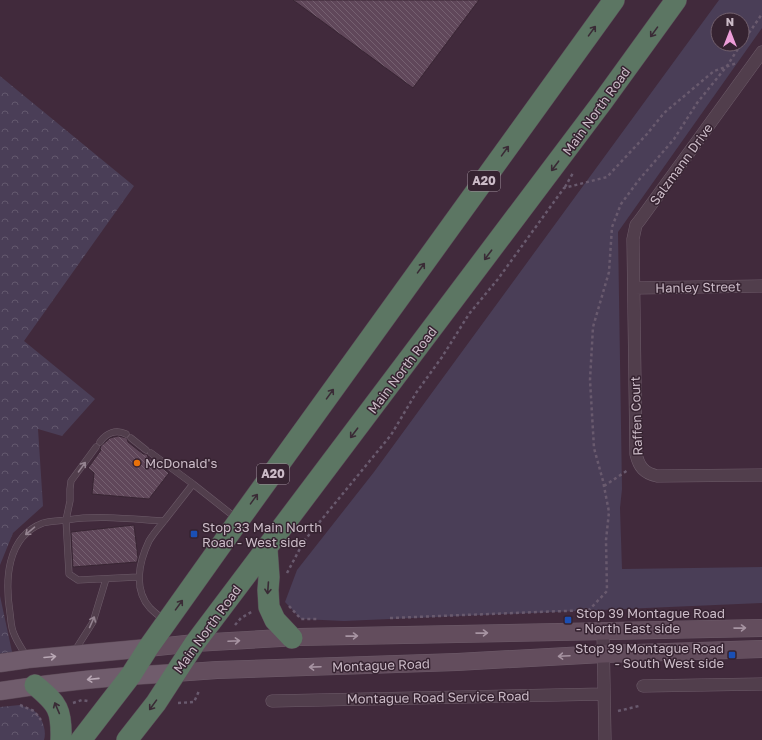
<svg xmlns="http://www.w3.org/2000/svg" width="762" height="740" viewBox="0 0 762 740" font-family="'Golos Text',sans-serif">
<style>
.green{fill:#4a3e57;fill-rule:evenodd}
.park{fill:url(#park-crowns)}
.building{fill:url(#building-back-hatch);stroke:#382533}
.lines{fill:none;stroke-linecap:round;stroke-linejoin:round}
.lane-casing{stroke:#6e5c6a;stroke-width:7}
.street-casing{stroke:#6e5c6a;stroke-width:13}
.secondary-casing{stroke:#6e5c6a;stroke-width:18}
.primary-casing{stroke:#5a4855;stroke-width:19}
.highway-casing{stroke:#584654;stroke-width:22}
.path{stroke:#695a6e;stroke-width:2.5;stroke-dasharray:3 3;stroke-linecap:butt}
.lane{stroke:#513e4c;stroke-width:6}
.street{stroke:#513e4c;stroke-width:12}
.secondary{stroke:#634d5d;stroke-width:17}
.primary{stroke:#705c6c;stroke-width:18}
.highway{stroke:#5c7663;stroke-width:21}
.oneway{stroke:#3a2b36}
.oneway2{stroke:#948390}
.oneway3{stroke:#a794a2}
.oneway4{stroke:#b9a8b5}
.food-dot{fill:#e8710a;stroke:#362331;stroke-width:1.5}
.transit-dot{fill:#1a4fb4;stroke:#362331;stroke-width:1.5}
.labels{text-anchor:middle;stroke-width:3;stroke-linejoin:round;paint-order:stroke}
.shield{fill:#362331;stroke:#9e8d9a;stroke-width:1}
.shield-label{font-size:12px;font-weight:bold;fill:#cbbbc7}
.street-label{font-size:13px;fill:#cbbbc7;stroke:#362331}
.poi-label{font-size:13px;fill:#cbbbc7;stroke:#362331;text-anchor:start}
</style>
<defs>
<pattern id="park-crowns" width="20" height="18" patternUnits="userSpaceOnUse"><rect width="20" height="18" fill="#4a3e57"/><path d="M2 6a3 3 0 1 1 6 0M12 15a3 3 0 1 1 6 0" fill="none" stroke="#63586e"/></pattern>
<pattern id="building-back-hatch" width="6" height="6" patternUnits="userSpaceOnUse"><rect width="6" height="6" fill="#60475a"/><path d="M-1 5l2 2M0 0l6 6M5-1l2 2" fill="none" stroke="#756070"/></pattern>
</defs>
<rect width="100%" height="100%" fill="#412a3c"/>
<path class="green" d="M719,0H762V28L618,232L622,489L620,508L622,569L762,567V603L344,621L301,619L285,602L297,570L374,472ZM718,20H742V44H718Z"/>
<path class="park" d="M0,76L134,186L24,341L95,399L62,436L38,429L43,506L13,533L0,565Z
M0,596L14,661L0,663Z
M20,705C24,707 29,708 33,710C42,716 47,730 44,740H0V707Z"/>
<path class="building" d="M293,0H479L413,88Z
M118,436L127,438L128,442L143,454H147L148,457L169,473L149,499L92,494L94,473L88,468L101,450L100,449L101,446L110,438Z
M134,525L138,558L137,562L73,567L71,532Z"/>
<g class="lines">
<defs>
<path id="lane" d="M131,438L146,450
M100,442C106,433 116,429 126,434
M96,447L71,481L70,489V501L66,520L69,574L78,580L138,577
M151,453L193,484
M164,620C159,616 154,612 150,608C133,589 139,562 149,541C153,534 159,527 164,521
M74,652L93,622L106,579
M27,658C23,650 17,642 14,634C11,628 11,620 10,613C5,581 6,537 43,523C50,521 59,521 67,520C99,515 131,519 164,521L193,484L236,518"/>
<path id="street" d="M762,52L640,220L636,225L633,239L636,454C639,467 644,473 657,476L762,475
M634,288L762,286
M603,631L605,740
M643,686L762,684
M272,701L604,694"/>
<path id="secondary" d="M148,648L195,643L299,637L762,628
M175,673L217,670L457,662L603,654L762,649"/>
<path id="primary" d="M0,663L28,659L148,648
M0,691C58,682 116,676 175,673"/>
<path id="highway" d="M267,549L269,577L268,590L269,607L275,620L292,638
M35,685C58,704 62,710 61,740
M81,740L131,675L148,648L239,520L614,0
M127,740L156,703L195,643L603,101L676,0"/>
</defs>
<use href="#lane" class="lane-casing"/>
<use href="#street" class="street-casing"/>
<use href="#secondary" class="secondary-casing"/>
<use href="#primary" class="primary-casing"/>
<use href="#highway" class="highway-casing"/>
<path class="path" d="M742,43L762,14
M565,187L573,173
M604,486L628,470
M287,573L304,541L391,435L416,393L442,357L469,314L498,279L564,188L607,177L647,134L664,113L714,71L737,63
M289,606L301,619H317
M390,618L589,610L607,591L606,540L609,512L603,481L594,448L590,380L593,327L609,272L612,227L621,204L638,181L674,139L697,103L727,66L741,44
M235,625L241,618L253,611
M73,703L82,700L88,701
M178,703L194,702L199,691
M20,705L34,711L41,720
M618,711L639,706"/>
<use href="#lane" class="lane"/>
<use href="#street" class="street"/>
<use href="#secondary" class="secondary"/>
<use href="#primary" class="primary"/>
<use href="#highway" class="highway"/>
</g>
<defs><path id="oneway-shaft" d="M-6 0H5M1.5-3L5.5 0L1.5 3" fill="none" stroke-width="1.6" stroke-linecap="round" stroke-linejoin="round"/></defs>
<g class="oneway">
<use href="#oneway-shaft" transform="translate(592 31) rotate(-54)"/>
<use href="#oneway-shaft" transform="translate(654 32) rotate(126)"/>
<use href="#oneway-shaft" transform="translate(505 151) rotate(-54)"/>
<use href="#oneway-shaft" transform="translate(555 166) rotate(127)"/>
<use href="#oneway-shaft" transform="translate(488 255) rotate(127)"/>
<use href="#oneway-shaft" transform="translate(421 268) rotate(-54)"/>
<use href="#oneway-shaft" transform="translate(330 394) rotate(-54)"/>
<use href="#oneway-shaft" transform="translate(354 433) rotate(127)"/>
<use href="#oneway-shaft" transform="translate(254 499) rotate(-54)"/>
<use href="#oneway-shaft" transform="translate(268 588) rotate(94)"/>
<use href="#oneway-shaft" transform="translate(179 605) rotate(-54)"/>
<use href="#oneway-shaft" transform="translate(153 705) rotate(126)"/>
<use href="#oneway-shaft" transform="translate(57 708) rotate(-113)"/>
</g>
<g class="oneway2">
<use href="#oneway-shaft" transform="translate(82 467) rotate(-54)"/>
<use href="#oneway-shaft" transform="translate(30 531) rotate(140)"/>
<use href="#oneway-shaft" transform="translate(92 622) rotate(-66)"/>
</g>
<g class="oneway3">
<use href="#oneway-shaft" transform="translate(740 628) rotate(-1)"/>
<use href="#oneway-shaft" transform="translate(482 633) rotate(-1)"/>
<use href="#oneway-shaft" transform="translate(352 636) rotate(-1)"/>
<use href="#oneway-shaft" transform="translate(234 641) rotate(-3)"/>
<use href="#oneway-shaft" transform="translate(564 656) rotate(177)"/>
<use href="#oneway-shaft" transform="translate(315 667) rotate(178)"/>
</g>
<g class="oneway4">
<use href="#oneway-shaft" transform="translate(50 657) rotate(-5)"/>
<use href="#oneway-shaft" transform="translate(93 679) rotate(174)"/>
</g>
<circle class="food-dot" cx="137" cy="463" r="4"/>
<g class="transit-dot">
<rect x="190" y="530" width="8" height="8" rx="2"/>
<rect x="564" y="616" width="8" height="8" rx="2"/>
<rect x="728" y="651" width="8" height="8" rx="2"/>
</g>
<g class="labels">
<g class="shield">
<rect x="468" y="171" width="32" height="20" rx="3"/>
<rect x="257" y="464" width="32" height="20" rx="3"/>
</g>
<g class="shield-label">
<text x="484" y="185">A20</text>
<text x="273" y="478">A20</text>
</g>
<g class="street-label">
<text transform="translate(596 111) rotate(-54)" y="5">Main North Road</text>
<text transform="translate(681 164) rotate(-54)" y="5">Salzmann Drive</text>
<text transform="translate(698 287) rotate(-1)" y="5">Hanley Street</text>
<text transform="translate(402 370) rotate(-53)" y="5">Main North Road</text>
<text transform="translate(636 416) rotate(-92)" y="5">Raffen Court</text>
<text transform="translate(207 629) rotate(-54)" y="5">Main North Road</text>
<text transform="translate(381 665) rotate(-2)" y="5">Montague Road</text>
<text transform="translate(438 697) rotate(-1)" y="5">Montague Road Service Road</text>
</g>
<g class="poi-label">
<text x="145" y="468">McDonald's</text>
<text x="202" y="532">Stop 33 Main North<tspan x="202" dy="15">Road - West side</tspan></text>
<text x="576" y="618">Stop 39 Montague Road<tspan x="576" dy="15">- North East side</tspan></text>
<text x="724" y="653" text-anchor="end">Stop 39 Montague Road<tspan x="724" dy="15">- South West side</tspan></text>
</g>
</g>
<g transform="translate(730 32)"><circle r="19" fill="#362331" stroke="#72606d"/>
<path d="M0-3L7 15L0 10L-7 15Z" fill="#ee9dd8"/>
<text y="-6" font-size="11" font-weight="bold" text-anchor="middle" fill="#cbbbc7">N</text>
</g>
</svg>
